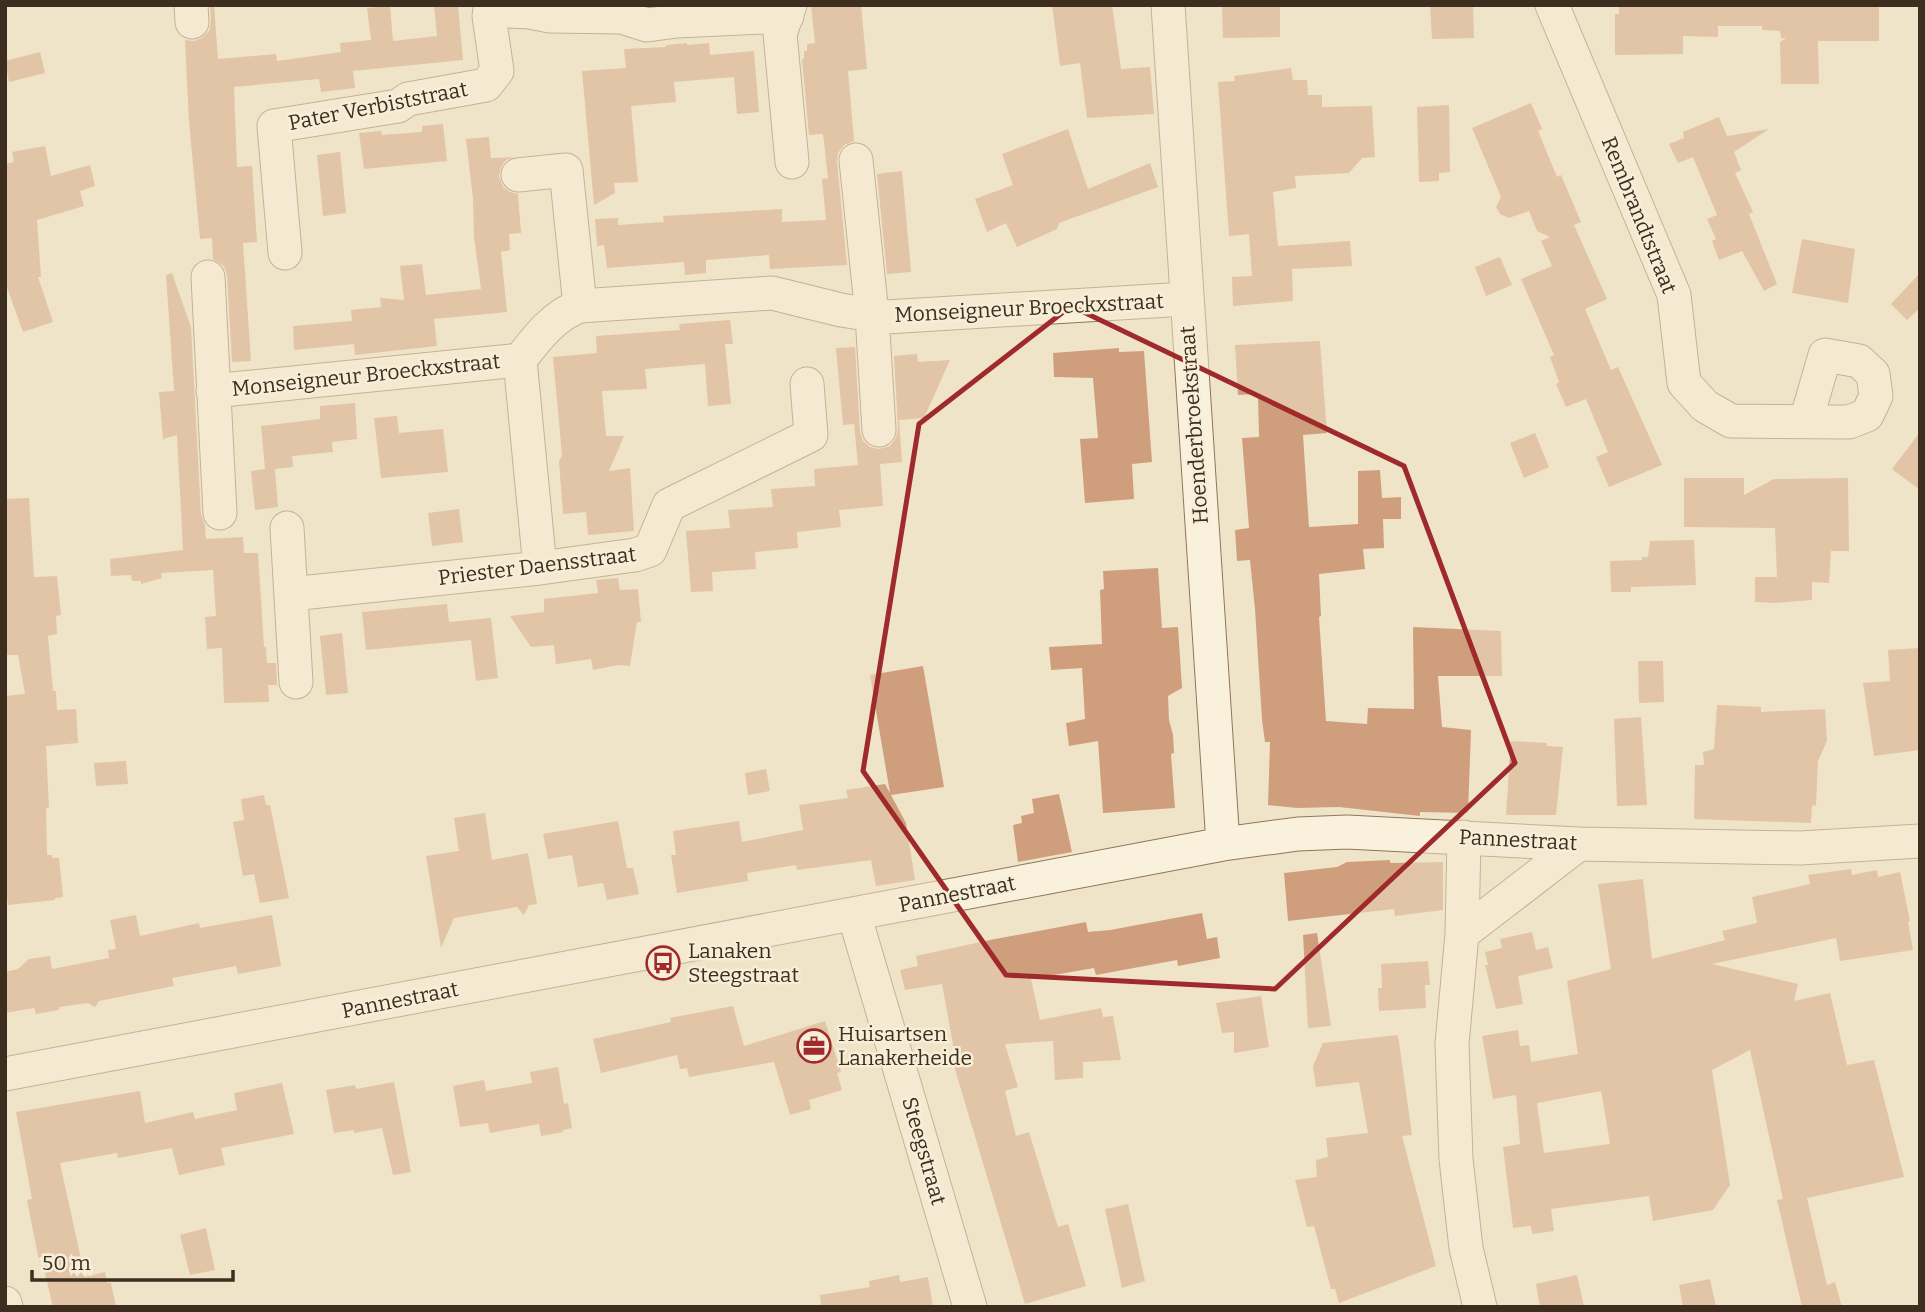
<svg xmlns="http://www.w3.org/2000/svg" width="1925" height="1312" viewBox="0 0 1925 1312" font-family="Bitter,serif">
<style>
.building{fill:#cf9f7d;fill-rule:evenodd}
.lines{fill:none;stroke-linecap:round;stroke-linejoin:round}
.street-casing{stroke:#8d765c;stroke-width:35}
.street{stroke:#faf1dc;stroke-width:33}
.marked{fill:none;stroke:#9e2a2b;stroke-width:5;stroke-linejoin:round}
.labels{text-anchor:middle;stroke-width:5;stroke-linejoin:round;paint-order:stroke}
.street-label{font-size:21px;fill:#3d2e20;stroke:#f7eed8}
.poi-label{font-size:21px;fill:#3d2e20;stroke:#f7eed8;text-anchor:start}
</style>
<rect width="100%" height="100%" fill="#f0e4c8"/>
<path class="building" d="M210,5H214L218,59L276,54L277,61L341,52L340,43L371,40L367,8L390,6L393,41L437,36L434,5H458L463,60L353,71L355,88L321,92L319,79L234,87L237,167L252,166L257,242L243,243L251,361L232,362L227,275L224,266L213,259L212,238L200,239L189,122L185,40L194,41L202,38L209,31L211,21Z
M811,5H861L867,69L848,71L854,141L844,145L838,153L837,161L847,265L770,269L769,255L706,260V273L685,275L684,262L607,268L604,245L597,246L595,219L618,218V225L664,222L663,216L782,209V222L826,220L822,179L828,178L823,134L809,135L802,59H804V51H807V44L815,43Z
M1052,5H1112L1121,69L1150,67L1154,114L1087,118L1080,63L1060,66Z
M1222,5H1280V37L1223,38Z
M1430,5H1473L1474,38L1432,39Z
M1619,5H1879V41H1818L1819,84H1781L1780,42L1786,38H1781L1780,31L1762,30V26H1718V37L1683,36V54L1615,55V14H1619Z
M687,43V45L709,43L710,55L754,51L759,112L737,114L734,77L674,82L676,102L631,106L638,182L614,183L615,193L594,205L582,71L626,68L624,49L666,47V45Z
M40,52L45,73L9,82L5,61Z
M1291,68L1293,80H1307L1308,95H1322V107L1372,106L1375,157L1362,158L1349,173L1295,176L1296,188L1273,192L1278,246L1350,241L1352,266L1292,269L1293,301L1233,306L1232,277L1252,276L1249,234L1229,236L1218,82L1235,81L1234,76Z
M1531,103L1542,129L1538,131L1557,177L1561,175L1581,222L1574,225L1607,299L1585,309L1611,370L1618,367L1662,465L1609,487L1596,457L1608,452L1586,399L1566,407L1556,384L1559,382L1550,357L1554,355L1521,279L1552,266L1541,241L1550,237L1537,231L1529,211L1509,218L1500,214L1496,207L1501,197L1472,128Z
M1449,105L1450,172L1439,173V181L1419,182L1417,107Z
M1719,117L1727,136L1769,129L1734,152L1741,170L1735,173L1753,212L1749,214L1777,284L1764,291L1742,251L1719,260L1712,241L1716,239L1707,219L1717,215L1693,157L1678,163L1669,144L1684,138L1683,132Z
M443,124L447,161L364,169L359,133L381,131L382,135L422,132V126Z
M1068,129L1088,189L1150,163L1158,187L1059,223L1057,229L1017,247L1006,223L987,232L975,199L1013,185L1002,154Z
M489,137L491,158L514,157L506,160L501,167L499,176L503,187L510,192L518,194L521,233L509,234L510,250L501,252L507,312L434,319L437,346L355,355L354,344L294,350L293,326L352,321L351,310L381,307L380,298L404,300L400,266L422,264L426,295L481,289L474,237L473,199L466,139Z
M45,146L51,176L90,165L95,186L80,191L84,206L37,220L41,277H38L53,322L23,332L5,282V164L14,162L12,152Z
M340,152L346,213L323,216L317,155Z
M902,171L911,272L887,274L877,174Z
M1802,239L1855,249L1848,303L1792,293Z
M1500,257L1512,285L1486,296L1475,267Z
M172,273L191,327L201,514L205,525L206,539L243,537L244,553H258L264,647H266L267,663H276L277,685H268L269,702L224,703L222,648L207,649L205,617L216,616L213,570L161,573L162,578L141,584V581H132L131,575L111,576L110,559L183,550L177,435L163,439L159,392L174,391L166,275Z
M1920,273V308L1907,320L1891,304Z
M730,320L733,344H725L731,404L708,406L705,364L645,369L647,389L602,391L606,436H624L609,471L630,468L634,531L588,535L586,512L563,514L559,462L562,455L553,357L597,353L596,336L680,330L679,324Z
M1320,341L1327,433L1303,435L1309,527L1358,524V471L1380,470L1382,498L1401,497V519H1383L1384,548L1363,549L1365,569L1319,574L1321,616L1319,617L1326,721L1367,724L1368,708L1414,709L1413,627L1501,631L1502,676H1438L1442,727L1471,730L1468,813L1420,812V816L1339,807L1297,808L1268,805L1270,742H1265L1262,720L1255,609L1250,560L1237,561L1235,530L1249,528L1242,438L1259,437L1258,394L1238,395L1235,345Z
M855,347L860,432L863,441L870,447L879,449L890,446L896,438L898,430L894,356L917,354L918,362L950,360L924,418L899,420L902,462L880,464L883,506L839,510L841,527L797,532L798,548L755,552L756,569L712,572L713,591L691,592L686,531L730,528L728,510L773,507L771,489L815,486L814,469L858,465L854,424L843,425L836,348Z
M1119,348V352L1144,351L1152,462L1132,464L1134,499L1085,503L1080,439L1098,438L1093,378L1054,377L1053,353Z
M355,403L357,439L332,442L333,452L292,456L293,467L275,469L278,507L255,510L251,471L265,469L261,426L320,419V406Z
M397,416L399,433L443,429L448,472L381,478L374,418Z
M1920,432V490L1892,469Z
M1535,433L1549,467L1524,478L1510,443Z
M1684,478H1744V495L1774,479L1848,478L1849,551H1831L1829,583L1812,582V600L1775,603L1755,602V577H1777L1775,528L1684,527Z
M29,498L34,577L57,576L61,615L56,616L57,634L48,636L53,691H56L57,710L76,709L78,743L46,746L49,808H46L47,855H52V858H59L63,897L55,898V900L8,905L5,872V696L25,694L18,655H5V499Z
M459,509L463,542L432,546L428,513Z
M1694,540L1696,585L1631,587V592H1611L1610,561L1642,560V557H1648L1650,541Z
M1158,568L1162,628L1178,627L1182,688L1168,696L1169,720L1173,735L1174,753L1171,754L1175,808L1103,813L1098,741L1069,746L1066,723L1085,719L1082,668L1051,670L1049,647L1102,644L1100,590L1104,589L1103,571Z
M618,578L620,590L638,589L641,622H637L630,666L618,665L593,670L591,659L556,664L554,645L531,647L510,616L544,612V599L598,593L596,580Z
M447,604L449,622L491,618L498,678L476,681L471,640L366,650L362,612Z
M342,633L348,693L326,695L320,636Z
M1920,648V750L1874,756L1863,683L1890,681L1888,650Z
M1638,661H1663L1664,702L1639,703Z
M923,666L944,787L891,795L906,823L915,880L876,886L871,860L797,870L796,865L747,873L748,881L677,893L671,855H676L673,831L739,821L742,842L803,830L799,805L848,798L846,790L885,784L890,793L870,675Z
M1717,705L1761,707V712L1825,709L1827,741L1818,761L1816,805L1812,806L1811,823L1694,819L1695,765H1704L1703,752L1714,749Z
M1641,717L1647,805L1617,806L1614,719Z
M1511,741L1547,743V746L1563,747L1556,815H1506Z
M126,761L128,784L96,786L94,763Z
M766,769L770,791L748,795L745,773Z
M1059,794L1072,852L1018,862L1013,825L1022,823L1021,816L1034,813L1032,799Z
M264,795L266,805H270L289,898L260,903L254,874L243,876L233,822L244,820L241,799Z
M485,813L492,860L528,853L537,904L529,905L524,915L517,907L454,918L441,948L426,856L459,851L454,818Z
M618,821L627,868H633L639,894L607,900L603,883L578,887L572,855L548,859L543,834Z
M1390,860V863L1443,862V910L1395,916L1394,909L1288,921L1284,873L1337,867L1347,862Z
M1851,869L1852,875L1877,870L1878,877L1900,872L1910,921L1908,922L1913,950L1840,961L1836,938L1712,964L1798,984L1794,1001L1830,993L1847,1065L1874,1060L1904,1177L1807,1198L1827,1285L1835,1282L1842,1307H1802L1777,1200L1783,1199L1750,1050L1712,1070L1730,1185L1713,1210L1653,1221L1649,1196L1551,1209L1554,1231L1532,1234L1531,1226L1513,1228L1503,1147L1520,1144L1516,1095L1493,1099L1482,1036L1518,1030L1520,1046L1529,1045L1531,1062L1578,1054L1567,981L1611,969L1598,884L1643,879L1652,959L1725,940L1722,931L1757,923L1752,897L1810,884L1808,875ZM1601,1091L1610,1144L1544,1153L1537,1103Z
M1202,913L1207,939L1217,937L1220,958L1178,966L1177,960L1096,975L1094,968L1031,979L1040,1020L1101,1008L1103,1017L1113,1016L1121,1060L1083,1062V1078L1055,1080L1053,1041L1005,1044L1018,1087L1005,1091L1016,1136L1029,1132L1058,1227L1068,1224L1086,1286L1025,1304L954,1066H957L942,984L905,990L900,970L918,966L916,956L990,940L1086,922L1088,932L1110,930Z
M136,915L140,936L199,923L200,928L272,915L281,966L238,974L236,966L172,978L174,986L99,1001L95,1007L88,1003L59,1007V1010L36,1014L34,1008L5,1013V972L18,969L29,959L50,956L52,969L109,958L108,950L116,949L110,920Z
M1532,932L1536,950L1548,947L1553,968L1518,976L1523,1004L1496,1009L1485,965H1488L1485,952L1502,948L1500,939Z
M1317,933L1331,1026L1308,1028L1303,935Z
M1428,961L1430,985H1425L1426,1008L1379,1011L1378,988H1382L1381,964Z
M1261,996L1269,1047L1234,1053V1032L1222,1033L1216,1003Z
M733,1006L744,1046L825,1021L841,1072L837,1073L842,1090L809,1100L811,1109L790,1115L774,1062L689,1077L687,1068L680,1069L677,1055L601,1073L593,1039L671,1022L670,1018Z
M1398,1035L1412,1135L1402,1136L1436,1266L1339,1303L1335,1289H1331L1314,1226L1307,1227L1295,1180L1317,1177L1316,1160L1328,1157L1326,1138L1368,1133L1359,1082L1316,1087L1313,1066L1323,1043Z
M558,1067L564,1104L568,1103L572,1128L563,1130V1132L541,1136L539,1124L490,1133L488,1123L460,1127L453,1086L484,1080L486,1091L532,1083L530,1072Z
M394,1082L411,1172L393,1175L382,1128L354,1133V1130L334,1133L326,1090L355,1085L356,1089Z
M282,1083L294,1134L221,1148L225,1165L179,1175L172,1148L118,1158L117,1153L60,1163L85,1277L105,1272L107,1283H111L116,1307H53L42,1260L39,1261L27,1200L32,1199L16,1112L140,1091L145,1123L193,1112L195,1119L237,1110L234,1093Z
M1128,1204L1145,1281L1122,1288L1105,1209Z
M206,1228L215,1270L190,1275L180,1235Z
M899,1275L900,1282L928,1277L933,1307H821L820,1295L870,1287L869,1281Z
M1577,1275L1584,1307H1540L1536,1284Z
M1710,1279L1716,1307H1683L1679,1285Z"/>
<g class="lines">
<defs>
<path id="street" d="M191,5L192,22
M790,5L780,34L792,162
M1168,5L1223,844
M1552,5L1674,295L1684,383L1705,406L1731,421L1849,422L1867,415L1876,396L1873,374L1859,361L1825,355L1806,421
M491,10L530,12L550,16L622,17L647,25L677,21L787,16
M856,160L872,315L879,430
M518,175L566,170L580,306
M285,253L274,126L398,106L408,99L486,85L497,71L489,16L491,5
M208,277L220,513
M520,360L540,568
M213,391L520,360C536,339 554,315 580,306L772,293L841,310L886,317L1186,299
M287,528L296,682
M291,594L540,568L635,555L650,550L669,505L811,435L807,384
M1464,837L1462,934L1452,1044L1456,1159L1466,1248L1480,1307
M854,914L970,1307
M1462,934L1579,844
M5,1074L1223,844L1298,834L1347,832L1579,844L1800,848L1920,841
M5,1303L6,1307"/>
</defs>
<use href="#street" class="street-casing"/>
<use href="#street" class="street"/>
</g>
<path d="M0 0H1925V1312H0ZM1071,306L1404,466L1515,763L1275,989L1006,975L863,771L919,424Z" fill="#f0e4c8" fill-opacity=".55" fill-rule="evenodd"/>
<path class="marked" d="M1071,306L1404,466L1515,763L1275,989L1006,975L863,771L919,424Z"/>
<defs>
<symbol id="bus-ring" viewBox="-11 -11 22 22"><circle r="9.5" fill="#f7eed8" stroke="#9e2a2b" stroke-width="1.5"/><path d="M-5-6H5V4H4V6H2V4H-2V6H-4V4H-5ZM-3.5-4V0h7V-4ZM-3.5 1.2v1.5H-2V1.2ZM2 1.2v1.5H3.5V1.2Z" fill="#9e2a2b"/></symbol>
<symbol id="office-ring" viewBox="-11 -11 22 22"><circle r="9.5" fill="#f7eed8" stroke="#9e2a2b" stroke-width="1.5"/><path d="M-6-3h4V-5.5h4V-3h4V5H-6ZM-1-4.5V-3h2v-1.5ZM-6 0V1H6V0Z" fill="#9e2a2b"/></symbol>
</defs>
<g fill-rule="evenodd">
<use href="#bus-ring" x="644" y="944" width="38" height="38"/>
<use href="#office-ring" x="795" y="1027" width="38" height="38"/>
</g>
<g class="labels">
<g class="street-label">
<text transform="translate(378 106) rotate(-11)" y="7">Pater Verbiststraat</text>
<text transform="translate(1639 215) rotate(68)" y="7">Rembrandtstraat</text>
<text transform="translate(1029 308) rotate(-3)" y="7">Monseigneur Broeckxstraat</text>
<text transform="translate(366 375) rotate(-6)" y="7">Monseigneur Broeckxstraat</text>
<text transform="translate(1194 425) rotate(-94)" y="7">Hoenderbroekstraat</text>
<text transform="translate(537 566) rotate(-7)" y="7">Priester Daensstraat</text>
<text transform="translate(1518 840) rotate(3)" y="7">Pannestraat</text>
<text transform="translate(957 894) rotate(-11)" y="7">Pannestraat</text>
<text transform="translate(400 1000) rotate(-11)" y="7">Pannestraat</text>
<text transform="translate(924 1151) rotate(74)" y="7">Steegstraat</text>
</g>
<g class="poi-label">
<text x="688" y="958">Lanaken<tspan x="688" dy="24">Steegstraat</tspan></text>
<text x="838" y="1041">Huisartsen<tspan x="838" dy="24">Lanakerheide</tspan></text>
</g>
</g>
<rect width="1925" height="1312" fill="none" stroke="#3d2e20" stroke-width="14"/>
<path d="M32 1270v10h201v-10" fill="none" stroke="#3d2e20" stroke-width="3.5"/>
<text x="42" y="1270" font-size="21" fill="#3d2e20" stroke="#f7eed8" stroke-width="5" paint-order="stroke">50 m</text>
</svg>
